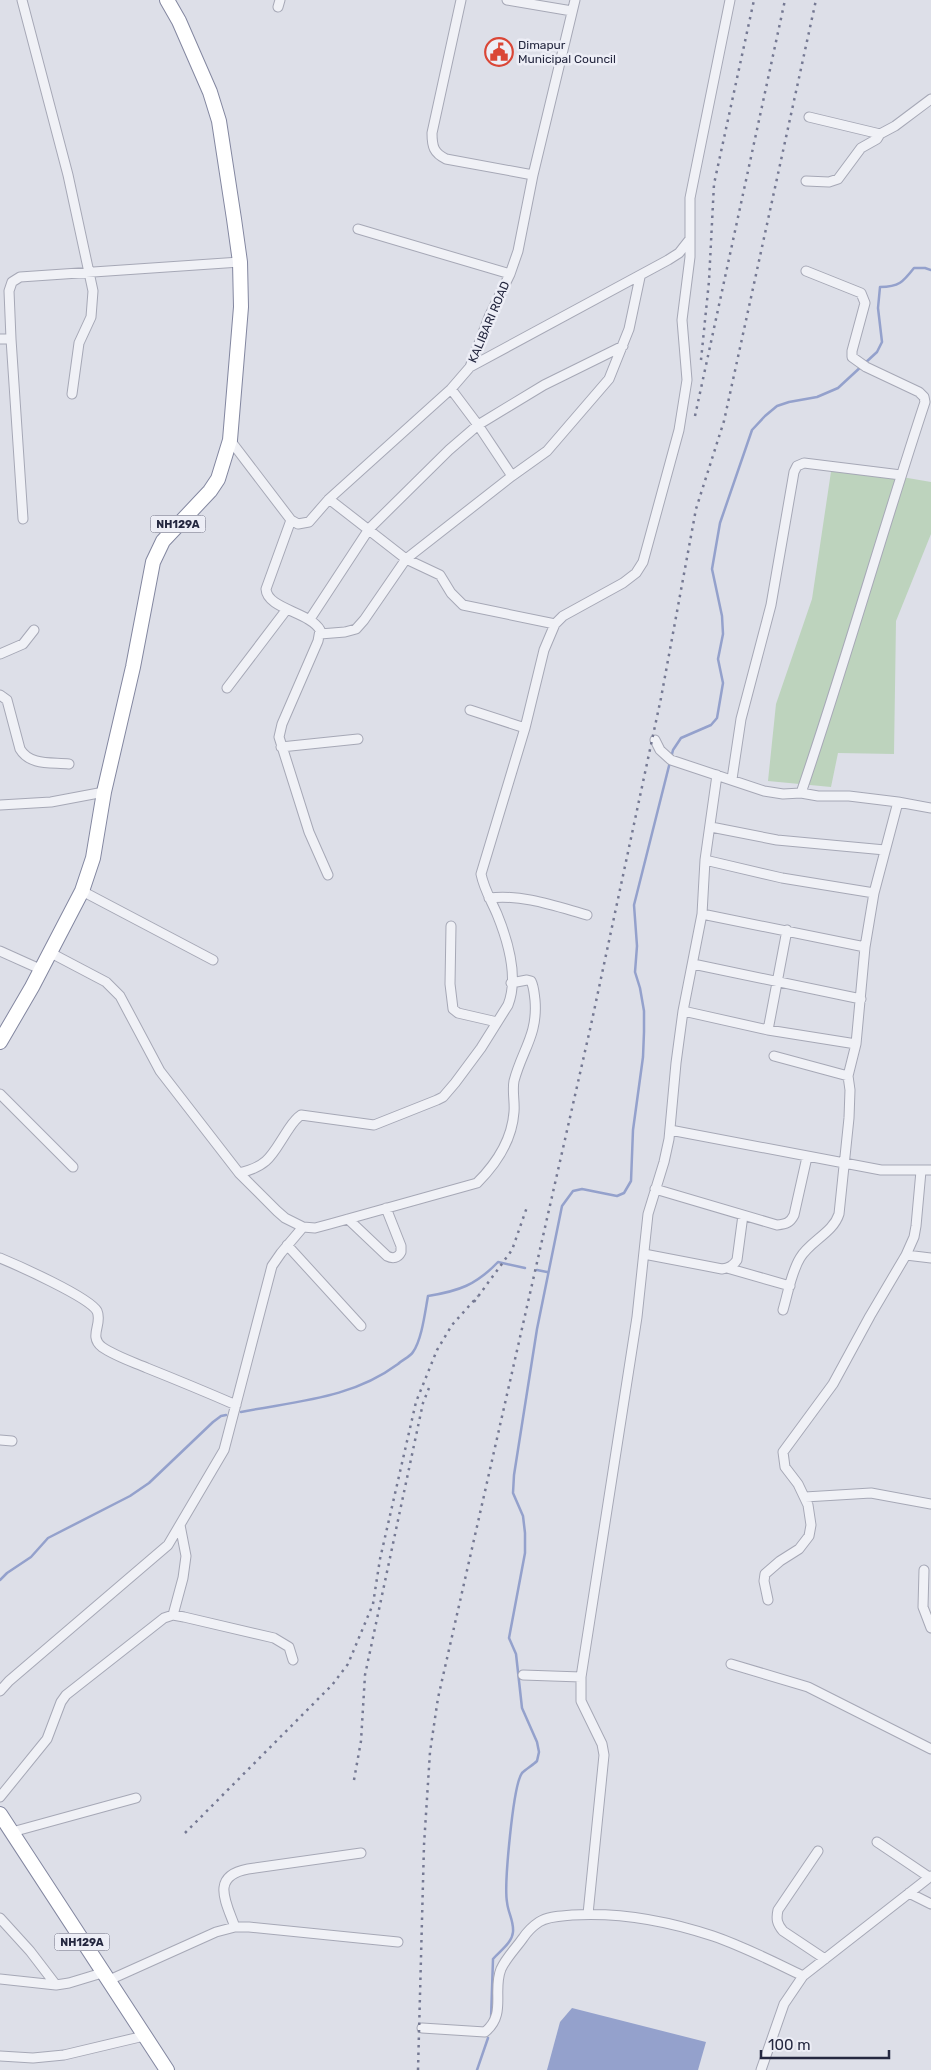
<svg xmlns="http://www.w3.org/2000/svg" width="931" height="2070" viewBox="0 0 931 2070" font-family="Rubik,sans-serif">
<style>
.green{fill:#bdd3bd}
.water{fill:#94a1cc}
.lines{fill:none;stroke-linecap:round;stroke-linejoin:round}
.stream{stroke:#94a1cc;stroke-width:2.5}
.minor-casing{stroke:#a6a8b6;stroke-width:11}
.highway-casing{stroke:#8387a0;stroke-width:16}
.minor{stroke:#f0f1f6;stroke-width:9}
.highway{stroke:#fff;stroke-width:14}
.rail{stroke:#757993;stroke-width:2.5;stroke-dasharray:2.5 5;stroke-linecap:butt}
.labels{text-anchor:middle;stroke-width:5;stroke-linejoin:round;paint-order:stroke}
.shield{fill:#edeef6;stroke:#616377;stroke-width:1}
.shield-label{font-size:11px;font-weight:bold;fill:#252840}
.poi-label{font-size:12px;fill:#252840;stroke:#edeef6;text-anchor:start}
.street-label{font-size:12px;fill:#252840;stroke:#edeef6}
</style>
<rect width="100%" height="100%" fill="#dddfe8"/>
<path class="green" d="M832,465L931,482V534L896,621L894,754L838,753L831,787L768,781L776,704L812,599Z"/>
<path class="water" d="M572,2008L706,2042L698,2070H547L560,2022Z"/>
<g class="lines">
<path class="stream" d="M537,1270L547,1272
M241,1412C296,1401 351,1399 398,1364C402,1360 410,1357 413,1352C422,1339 425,1312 428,1296C459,1291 476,1285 498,1262L525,1268
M0,1580L7,1573L31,1557L48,1538L130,1496L149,1483L213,1422L221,1416L226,1415
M491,2019L493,1959C500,1951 512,1943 513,1932C514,1921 508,1913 507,1902C504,1885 513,1785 522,1773C526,1769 533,1765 537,1761L539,1752L537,1742L522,1708L516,1654L509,1638L525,1553V1533L523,1516L513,1493L514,1475L537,1329L562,1206L573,1191L582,1189L617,1196L624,1193L631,1181L633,1130L643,1057L644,1032V1011L640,988L635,972L637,946L634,905L673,750L681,738L711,725L717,718L723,683L718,659L723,634L722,616L712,569L720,523L752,430L765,416L777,406L789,402L817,397L838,388L877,352L882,342L878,308L880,287C899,287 903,282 914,268H925L931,270
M477,2070L488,2038"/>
<defs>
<path id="minor" d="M22,0L68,175L93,291L91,317L79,343L72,394
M461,0L432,133C432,147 434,153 446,159L533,175
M507,0L572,11
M278,7L280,0
M809,117L880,134
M806,181L829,182L838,179L861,148L877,139L880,134L895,126L931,99
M358,229L510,274
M0,339H11L9,291L12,282L20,277L240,262
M11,339L23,519
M470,367L668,260L679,253L690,239
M230,440L291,520L298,524L309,522L329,499L451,389L470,367L489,317L510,274L518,251L533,175L575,0
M512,476L547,451L609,379L629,329L640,277
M329,499L406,559L440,575L451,593L463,605L555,624
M291,520L266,589C267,609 310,612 320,630L318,641L282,724L279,737L309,832L328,875
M310,619L369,529L449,450L478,425L544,385L623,346
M320,634L345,632L356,629L364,620L406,559L512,476L478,425L451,389
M0,654L23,644L34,630
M227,688L287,609
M0,695L7,700L20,749C30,766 52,762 69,764
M470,710L525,728
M655,740L660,750L671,760L764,791L783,794L801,793L818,796H849L898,802L931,808
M281,747L358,739
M732,779L741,719L771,605L794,472L797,466L804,463L901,475
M801,793C845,664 882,532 925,402L924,397L919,392L866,367L852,357V351L865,303L861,293L806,271
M0,805L51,802L104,792
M711,827L777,840L885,850
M705,860L782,878L874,893
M82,891L213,960
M489,898C523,894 555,906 587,915
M702,914L865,947
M451,926L450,984L453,1009L458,1013L497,1022
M0,951L40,969
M49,952L106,982L120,996L160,1071L239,1173L277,1211L285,1218L303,1227L315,1228L330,1224L477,1183C496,1164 512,1140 514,1112C515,1102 512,1091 514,1081C522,1050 538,1035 535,1000C534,993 534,987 531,981L527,980L511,983
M693,964L861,999
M683,1011L768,1030L856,1044
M768,1030L787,930
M774,1056L848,1076
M0,1094L73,1167
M670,1130L881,1170H931
M239,1173C270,1166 272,1154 288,1130C292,1124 295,1119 301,1115L374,1125L437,1100L443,1097L455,1083L481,1048L508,1005C519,977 508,941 497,914C491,900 484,889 481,874L525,728L544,650L555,624L563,616L623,583L636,573L643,562L679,430L687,380L682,320L690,257V198L730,0
M655,1189L777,1225C786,1224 790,1223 794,1215L807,1157
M348,1219L387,1256C393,1259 398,1258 401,1252V1246L386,1208
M287,1245L361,1326
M644,1254L722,1269C729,1268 733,1266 737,1260L743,1215
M906,1255L931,1258
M0,1258C17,1265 89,1297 97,1311C103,1324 88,1336 102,1347C115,1356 133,1362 147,1368C177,1380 206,1392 236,1405
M727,1268L790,1286
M783,1310C788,1293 791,1273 800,1258C810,1241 833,1233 839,1214L849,1118L850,1090L848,1076L856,1044L865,947L874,893L898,802
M0,1440L12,1441
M805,1497L871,1493L931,1504
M924,1570L923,1607L931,1628
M768,1600L764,1581L765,1574L780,1561L799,1549L809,1536L811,1525L808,1505L798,1484L785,1467L783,1452L833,1384L870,1316L906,1255L914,1237L916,1226L921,1171
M173,1615L183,1578L186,1556L180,1525
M731,1664L808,1687L931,1749
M523,1675L581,1677
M0,1691L9,1681L168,1545L224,1450L272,1266L281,1253L303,1227
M0,1797L47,1739L61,1702L66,1695L164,1618L173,1615L184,1617L274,1638L289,1647L293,1660
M12,1832L136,1798
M877,1842L929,1877
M818,1851L778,1910C776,1919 777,1924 783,1931L825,1959
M909,1893L931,1904
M588,1914L604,1755L602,1744L581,1701V1677L637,1317L648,1214L664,1162L669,1139L676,1063L683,1011L702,914L705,860L717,775
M0,1918L30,1951L56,1985
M235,1927C226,1902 210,1876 248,1869L361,1853
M0,1979L56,1985L69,1983L102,1973
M107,1981L216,1932L235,1927H249L398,1942
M422,2028L485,2032C507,2014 492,1991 501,1969C506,1958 516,1948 523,1938C527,1932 533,1926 539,1922C548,1916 561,1916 572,1915C620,1912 668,1921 713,1936C745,1947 774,1962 803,1976
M0,2056L33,2058L64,2055L144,2036
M761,2070L784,2004L803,1976L931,1876"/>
<path id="highway" d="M0,1042L32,987L82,891L93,858L104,792L133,667L153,562L163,541L210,491L218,479L230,440L241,307L240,262L234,219L219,121L210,92L179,21L167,0
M0,1814L167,2070"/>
</defs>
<use href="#minor" class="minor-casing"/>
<use href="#highway" class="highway-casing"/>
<use href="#minor" class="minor"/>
<use href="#highway" class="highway"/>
<path class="rail" d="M701,360L709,281L714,184L754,0
M695,416L785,0
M474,1302L512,1250L527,1207
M354,1780L361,1741L365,1675L423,1403L429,1388
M185,1833L332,1685L348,1664L373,1604L380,1559L416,1402L437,1350L452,1325L478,1296
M418,2070L424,1845L430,1752L438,1698L591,1025L661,698L696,509L724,421L816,0"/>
</g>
<defs>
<symbol id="civic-ring" viewBox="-11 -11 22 22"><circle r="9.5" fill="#edeef6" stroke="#da4636" stroke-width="1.5"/><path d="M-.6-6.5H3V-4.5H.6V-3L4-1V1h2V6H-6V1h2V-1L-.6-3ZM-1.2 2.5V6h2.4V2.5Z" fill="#da4636"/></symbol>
</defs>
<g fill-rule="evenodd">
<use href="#civic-ring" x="483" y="36" width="32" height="32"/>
</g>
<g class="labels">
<g class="shield">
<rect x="150.5" y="515.5" width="55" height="17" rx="4"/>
<rect x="54.5" y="1933.5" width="55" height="17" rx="4"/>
</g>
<g class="shield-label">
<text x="178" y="528">NH129A</text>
<text x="82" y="1946">NH129A</text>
</g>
<g class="poi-label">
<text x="518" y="49">Dimapur<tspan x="518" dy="14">Municipal Council</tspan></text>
</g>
<g class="street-label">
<text transform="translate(489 322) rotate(-67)" y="4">KALIBARI ROAD</text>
</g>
</g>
<path d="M761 2050v8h128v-8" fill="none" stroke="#252840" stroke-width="2.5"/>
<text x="768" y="2050" font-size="15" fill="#252840" stroke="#edeef6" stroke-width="4" paint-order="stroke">100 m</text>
</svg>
